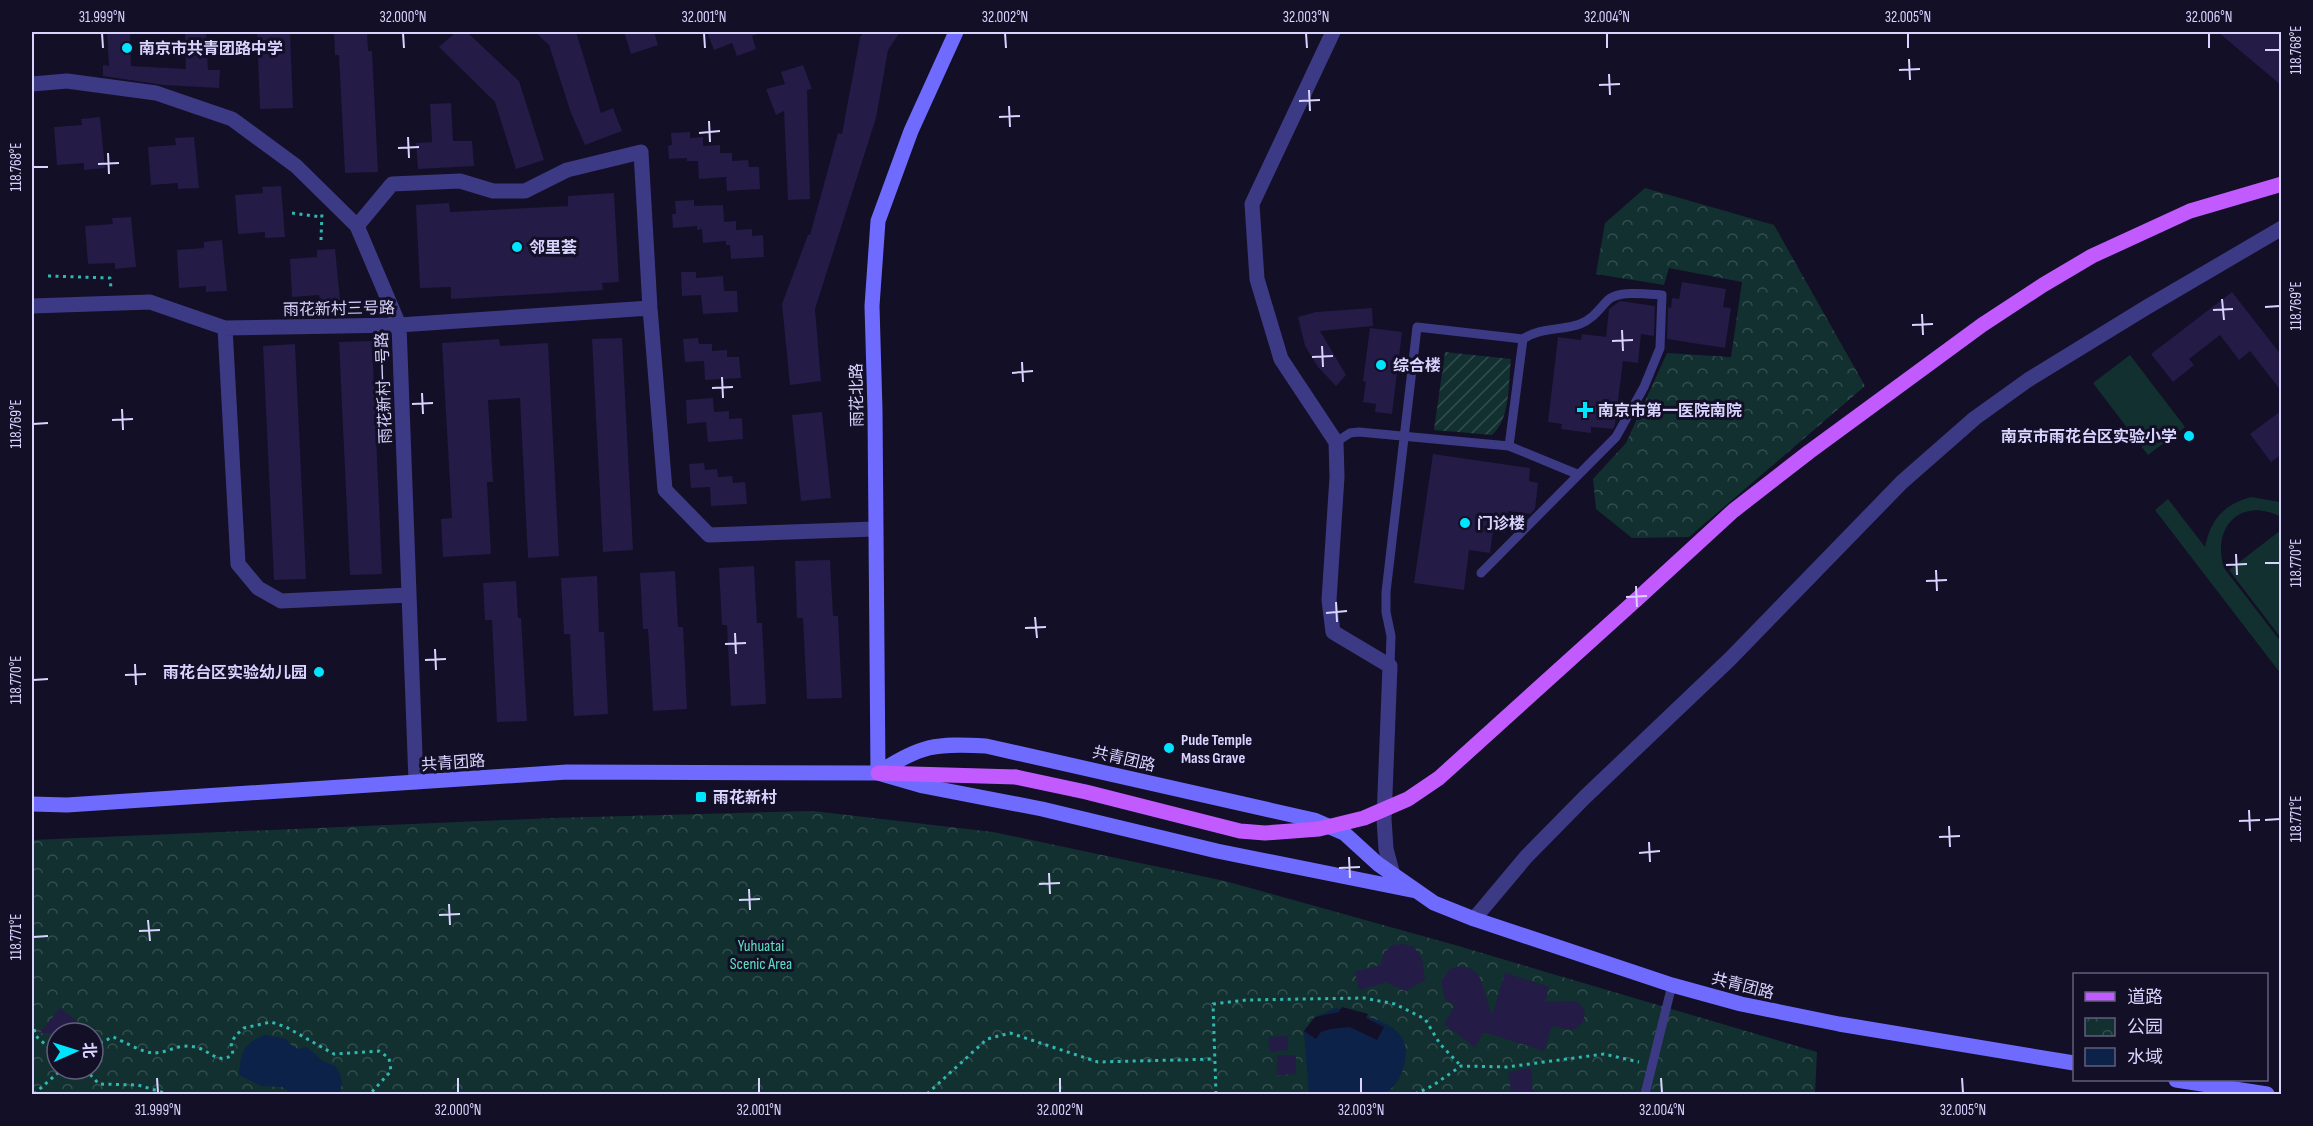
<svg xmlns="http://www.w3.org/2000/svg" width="2313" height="1126" viewBox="0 0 2313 1126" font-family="'Sofia Sans Condensed','Noto Sans SC',sans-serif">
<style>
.park{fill:url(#park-crowns);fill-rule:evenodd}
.garden{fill:url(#garden-furrows)}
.pitch{fill:#12302f}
.water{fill:#0c2248}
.pier{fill:#130f26}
.building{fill:#241b47}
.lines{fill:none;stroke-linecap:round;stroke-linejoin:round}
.path{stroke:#2fb8b0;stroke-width:3;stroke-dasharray:3 4.5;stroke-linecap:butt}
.lane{stroke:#3d3a85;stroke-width:9}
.street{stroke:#3d3a85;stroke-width:15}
.secondary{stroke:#6f6bff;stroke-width:15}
.primary{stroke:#c25bff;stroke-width:15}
.primary-bridge{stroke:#c25bff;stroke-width:15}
.ticks{fill:none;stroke:#d9d4ff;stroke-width:2}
.poi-dot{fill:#00e5ff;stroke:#130f26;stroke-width:2}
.labels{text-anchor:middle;stroke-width:6;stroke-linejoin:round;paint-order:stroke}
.poi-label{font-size:16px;font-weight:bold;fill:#d9d4ff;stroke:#130f26;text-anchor:start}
.street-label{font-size:16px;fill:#d9d4ff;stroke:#130f26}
.park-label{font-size:16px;fill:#5fe0c0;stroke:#130f26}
.neatline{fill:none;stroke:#d9d4ff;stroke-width:2}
.ticks-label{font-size:15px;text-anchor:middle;fill:#d9d4ff}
</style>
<defs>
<pattern id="park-crowns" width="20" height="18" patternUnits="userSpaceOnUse" patternTransform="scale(1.5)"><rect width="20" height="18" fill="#12302f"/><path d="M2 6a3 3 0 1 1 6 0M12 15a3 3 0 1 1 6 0" fill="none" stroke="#344d4e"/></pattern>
<pattern id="garden-furrows" width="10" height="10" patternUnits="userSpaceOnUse" patternTransform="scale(1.5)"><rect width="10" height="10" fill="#12302f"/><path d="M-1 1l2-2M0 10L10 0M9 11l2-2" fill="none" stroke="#344d4e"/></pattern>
</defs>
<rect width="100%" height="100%" fill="#130f26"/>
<path class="park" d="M1645,188L1774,225L1865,386L1689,537L1632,538L1596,509L1593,479L1626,443L1667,353L1731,357L1742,282L1669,268L1664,285L1596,274L1605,223Z
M813,811L993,832L1225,881L1455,945L1817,1052L1815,1094H32V840L553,818ZM57,1033H93V1069H57Z"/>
<path class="garden" d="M1445,352L1511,359C1508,384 1511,418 1492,435L1434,430Z"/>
<path class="pitch" d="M2130,355L2185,427L2148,455L2093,383Z
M2251,497L2280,502L2281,517C2242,496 2211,526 2224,568L2281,642V674L2155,510L2168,499L2205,547C2211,519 2223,505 2251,497Z
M2281,530V638L2229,570Z"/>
<path class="water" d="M1336,1008C1363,1016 1413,1022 1405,1060C1403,1074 1396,1086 1384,1094H1309L1304,1031L1315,1017Z
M265,1035L286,1039L292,1046L298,1049L306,1047C316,1053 322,1064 334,1065C342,1075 344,1083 339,1094H293L283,1087L261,1086L239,1075C241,1053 242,1044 265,1035Z"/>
<path class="pier" d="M1342,1007L1368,1014L1366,1018L1384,1027L1377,1040L1350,1027L1330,1029L1321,1032L1316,1039L1304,1031L1315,1017L1339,1012Z"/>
<path class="building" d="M107,32H130L131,66L186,69L185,32H206L208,70H220L219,88L164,85L103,76V65L109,66Z
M257,32H290L293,108L260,109Z
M334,32H367L368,51H372L378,172L345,173L339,55H335Z
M456,32H467L519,81L544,160L516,169L495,102L439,47Z
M535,32H576L601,113L613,108L622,131L585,145L571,113L549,45Z
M624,32H654L658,45L631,54Z
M707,32H760V33L752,36L756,49L737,56L732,43L714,50Z
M864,32H900L888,50L876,118L815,309L821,381L790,385L782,304L808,235H810L838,133L842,134L860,37Z
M2218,32H2282V86Z
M803,65L812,89L807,90L810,199L788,200L784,111L776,115L766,89L785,84L781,72Z
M451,103L453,141H472L474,166L418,169L416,143L432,142L430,104Z
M100,117L105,168L84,170V163L57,165L54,127L82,125L81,119Z
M690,132V138L703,137V146L720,145V153H732V161L748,160L749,167H759L760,189L727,191L726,177L699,179L698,161H687V158L669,159L668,146L672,145L671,133Z
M194,137L199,188L178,189V183L151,185L148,147L176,145L175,138Z
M281,186L285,237L265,238V232L238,234L235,195L263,193L262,187Z
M614,193L619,282L602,283L603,290L451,299V287L420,288L416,205L449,203L450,212L568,206V196Z
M694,200V206L723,205L724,222L736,221V230L752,229V236L763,235L764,257L731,259L730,245H726V241L703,243L702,229L697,230V226L673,228L672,214H676L675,201Z
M131,217L136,267L115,269V263L88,264L85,226L113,224L112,218Z
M222,240L227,291L206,292V286L179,288L177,250L204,248V242Z
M335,249L340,300L320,301L319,295L292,297L290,259L317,257V250Z
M681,272H696V278L723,276L724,291H737L738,312L703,314L701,295L682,296Z
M1682,282L1726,289L1723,307L1731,308L1725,348L1667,339L1668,307L1671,308L1672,298L1679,299Z
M2232,292L2282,356V392L2250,351L2239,360L2220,335L2189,359L2194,365L2173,382L2151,354Z
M1620,301L1655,306L1654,336L1641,334L1638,363L1623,361L1615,424L1613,429L1591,427V433L1561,429L1562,424L1548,422L1558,337L1581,340L1582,334L1606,337L1609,309Z
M1372,308L1373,326L1320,331L1346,375L1336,386L1318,367L1305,346L1298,317L1316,312Z
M1370,328L1402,332L1392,414L1375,412L1376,404L1363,402L1366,382L1363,381Z
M622,338L633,550L603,552L592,339Z
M698,338L699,344H712V351L727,350V357H739L741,378L705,380L704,361L685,362L683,339Z
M499,339L500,346L548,343L559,556L528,558L520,398L488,400L493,482H487L491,554L443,557L441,519L452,518L442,343Z
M372,341L382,574L350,575L339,342Z
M295,344L306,579L274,580L263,346Z
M713,398L714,412L729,411V419L742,418L743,439L708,442L706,422L687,424L686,400Z
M2282,410V454L2271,462L2250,434Z
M822,412L831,498L801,501L792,415Z
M1433,454L1530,468L1529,481L1538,483L1535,509L1530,514L1508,511L1505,533L1493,531L1490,553L1469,550L1464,590L1414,583Z
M704,463L705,470L717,469L718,477L732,476L733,483L745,482L747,504L711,506L710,487L691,488L689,464Z
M830,560L833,616H838L842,698L807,699L803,618H797L795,561Z
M754,566L757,623H762L766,704L731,706L727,625H722L719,568Z
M675,571L678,627H683L687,709L653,711L648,629H643L640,573Z
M597,576L599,632H604L608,714L574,716L570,634H564L561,578Z
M516,581L518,618H521L527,721L497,722L492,620H485L483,583Z
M1403,944L1414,947L1422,959L1425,980L1405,991L1386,982L1359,990L1355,972L1381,965L1384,952L1393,945Z
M1460,966L1469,968L1479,975L1492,1016L1505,973L1549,987L1545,1002L1576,1001L1583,1008L1585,1013L1583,1022L1575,1029L1570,1030L1552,1026L1544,1051L1484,1032L1475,1047L1444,1024L1455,1006L1445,999L1441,981L1450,969Z
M60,1008L80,1024L73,1033H40Z
M1288,1036V1050L1270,1052L1269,1037Z
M1277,1055H1296V1074L1277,1075Z
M1531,1068L1533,1095H1511L1509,1072Z"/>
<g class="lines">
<path class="path" d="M292,213L321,217
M321,240L322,212
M48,276L110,278L111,288
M32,1022L36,1036L57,1055
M93,1046L113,1037C125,1042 141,1052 153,1053C168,1053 179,1043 195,1047C210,1050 219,1066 233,1054L231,1043L236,1035L244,1028L271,1022L286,1027L334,1054L379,1051L389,1058L391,1071L370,1094
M85,1069L99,1084L138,1085L168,1094
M34,1094L62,1069
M183,1094H189
M213,1094H215
M927,1094L987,1039L1010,1033L1098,1062L1215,1059
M1216,1094L1213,1004L1246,1000L1364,998L1395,1004L1425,1019L1440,1044L1461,1066
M1415,1094L1432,1086L1461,1066L1507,1067L1604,1054L1639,1062"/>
<path class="lane" d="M1336,442L1350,433L1359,432L1509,446L1577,474
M1481,573L1616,437L1644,387L1660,348L1662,295C1648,294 1618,290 1608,300C1599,309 1593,319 1580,324C1561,331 1540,327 1523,339
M1390,666L1391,636L1386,612V592L1417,327L1523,339L1509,446
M1645,1094L1672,985"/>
<path class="street" d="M1333,32L1252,204L1257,279L1281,359L1336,442L1337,477L1329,600L1333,632L1390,666L1384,819L1386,849L1393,875
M32,84L67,81L156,93L232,119L296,166L357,226L399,325L416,782
M357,226L392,184L460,181L493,191H525L567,170L641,152L650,308L665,490L709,535L874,529
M32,306L150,302L225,328L399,325L650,308
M225,328L238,564L258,588L281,601L409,595
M1474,919L1526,857L1585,797L1730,659L1902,482L1975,418L2028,380L2147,307L2282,228"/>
<path class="secondary" d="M878,773C921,745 935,743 986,746L1314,820L1344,833L1378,864L1434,903L1474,919L1672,985L1741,1004L1839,1024L2074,1063
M878,773L875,410L872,306L878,221L911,131L956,32
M32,804L67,805L567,772L878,773L923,786L1042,809L1217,851L1416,891
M2176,1080L2267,1094"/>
<path class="primary" d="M1636,600L1733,511L1809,452L1982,325L2043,285L2092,256L2190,211L2282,184
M878,773L1016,777"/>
<path class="primary-bridge" d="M1016,777L1086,792L1240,831L1265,833L1319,829L1364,818L1408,799L1439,778L1636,600"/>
</g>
<path class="ticks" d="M102,33L103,48M403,33L404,48M704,33L705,48M1005,33L1006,48M1306,33L1307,48M1607,33V48M1908,33V48M2209,33V48M2265,50H2280M1909,59L1910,80M1899,70L1920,69M1609,74L1610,95M1599,85L1620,84M1309,90L1310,111M1299,101L1320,100M1009,106L1010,127M999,117L1020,116M709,121L710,142M699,133L720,131M408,137L409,158M398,148L419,147M108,153L109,174M98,164L119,163M33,167H48M2222,299L2224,320M2265,307L2280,306M2213,310L2233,309M1922,314L1923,335M1912,325L1933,324M1622,330L1623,351M1612,341L1633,340M1322,346L1323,367M1312,357L1333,356M1022,362L1023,382M1012,373L1033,371M722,377L723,398M712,388L733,387M422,393L423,414M412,404L433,403M122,409L123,430M112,420L133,419M33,424L48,423M2236,554L2237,575M2265,563H2280M2226,565L2247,564M1936,570L1937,591M1926,581L1947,580M1636,586L1637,607M1626,597L1647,596M1336,602L1337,622M1326,613L1347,611M1035,617L1037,638M1025,628L1046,627M735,633L736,654M725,644L746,643M435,649L436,670M425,660L446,659M135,664L136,685M125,675L146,674M33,680L48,679M2249,810L2250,831M2265,820L2280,819M2239,821L2260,820M1949,826L1950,847M1939,837L1960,836M1649,842L1650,862M1639,853L1660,851M1349,857L1350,878M1339,868L1360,867M1049,873L1050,894M1039,884L1060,883M749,889L750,910M739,900L760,899M449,904L450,925M439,915L460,914M148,920L150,941M139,931L160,930M33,937L48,936M157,1078L158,1093M458,1078V1093M759,1078V1093M1060,1078V1093M1361,1078V1093M1661,1078L1662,1093M1962,1078L1963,1093"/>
<g class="poi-dot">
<circle cx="127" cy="48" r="6"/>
<circle cx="517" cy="247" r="6"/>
<circle cx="1381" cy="365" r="6"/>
<path d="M1582 401h6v6h6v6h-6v6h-6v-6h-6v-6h6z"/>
<circle cx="2189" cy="436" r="6"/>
<circle cx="1465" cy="523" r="6"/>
<circle cx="319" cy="672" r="6"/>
<circle cx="1169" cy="748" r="6"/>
<rect x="695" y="791" width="12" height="12" rx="3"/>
</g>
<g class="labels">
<g class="poi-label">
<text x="139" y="54">南京市共青团路中学</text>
<text x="529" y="253">邻里荟</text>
<text x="1393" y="371">综合楼</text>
<text x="1598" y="416">南京市第一医院南院</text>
<text x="2177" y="442" text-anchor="end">南京市雨花台区实验小学</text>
<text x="1477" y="529">门诊楼</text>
<text x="307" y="678" text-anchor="end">雨花台区实验幼儿园</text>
<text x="1181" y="745">Pude Temple<tspan x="1181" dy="18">Mass Grave</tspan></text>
<text x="713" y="803">雨花新村</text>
</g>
<g class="street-label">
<text transform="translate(339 308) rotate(-1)" y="6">雨花新村三号路</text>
<text transform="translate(383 388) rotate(-92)" y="6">雨花新村一号路</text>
<text transform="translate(856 395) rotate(-91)" y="6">雨花北路</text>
<text transform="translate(1124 758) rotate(13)" y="6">共青团路</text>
<text transform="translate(453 762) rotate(-4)" y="6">共青团路</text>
<text transform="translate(1743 985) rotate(14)" y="6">共青团路</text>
</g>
<g class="park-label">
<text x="761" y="951">Yuhuatai<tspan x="761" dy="18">Scenic Area</tspan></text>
</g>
</g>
<rect width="2313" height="1126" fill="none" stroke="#130f26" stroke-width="66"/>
<rect x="2073" y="973" width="195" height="108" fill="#130f26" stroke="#625e7d" stroke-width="1.5"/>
<rect x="2085" y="992" width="30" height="9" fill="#c25bff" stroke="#625e7d" stroke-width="1.5"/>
<text x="2127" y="1003" font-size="18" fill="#d9d4ff">道路</text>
<rect x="2085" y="1018" width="30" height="18" fill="url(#park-crowns)" stroke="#625e7d" stroke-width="1.5"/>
<text x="2127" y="1033" font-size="18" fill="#d9d4ff">公园</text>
<rect x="2085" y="1048" width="30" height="18" fill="#0c2248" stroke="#625e7d" stroke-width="1.5"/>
<text x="2127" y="1063" font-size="18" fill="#d9d4ff">水域</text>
<g transform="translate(75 1051) rotate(87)"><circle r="28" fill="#130f26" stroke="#625e7d" stroke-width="1.5"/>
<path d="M0-4.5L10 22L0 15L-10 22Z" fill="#00e5ff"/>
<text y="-9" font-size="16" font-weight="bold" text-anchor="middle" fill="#d9d4ff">北</text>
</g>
<rect x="33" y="33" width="2247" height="1060" class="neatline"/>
<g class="ticks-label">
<text x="102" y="22">31.999°N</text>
<text x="403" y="22">32.000°N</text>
<text x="704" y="22">32.001°N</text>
<text x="1005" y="22">32.002°N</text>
<text x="1306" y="22">32.003°N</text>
<text x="1607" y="22">32.004°N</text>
<text x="1908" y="22">32.005°N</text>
<text x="2209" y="22">32.006°N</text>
<text transform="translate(2296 50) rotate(-90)" y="5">118.768°E</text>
<text transform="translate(16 167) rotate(-90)" y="5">118.768°E</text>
<text transform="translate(2296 306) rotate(-90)" y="5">118.769°E</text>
<text transform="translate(16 424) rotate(-90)" y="5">118.769°E</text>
<text transform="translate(2296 563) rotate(-90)" y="5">118.770°E</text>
<text transform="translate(16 680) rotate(-90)" y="5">118.770°E</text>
<text transform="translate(2296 819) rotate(-90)" y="5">118.771°E</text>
<text transform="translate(16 937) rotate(-90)" y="5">118.771°E</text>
<text x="158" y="1115">31.999°N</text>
<text x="458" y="1115">32.000°N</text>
<text x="759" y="1115">32.001°N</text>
<text x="1060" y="1115">32.002°N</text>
<text x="1361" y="1115">32.003°N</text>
<text x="1662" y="1115">32.004°N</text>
<text x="1963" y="1115">32.005°N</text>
</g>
</svg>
